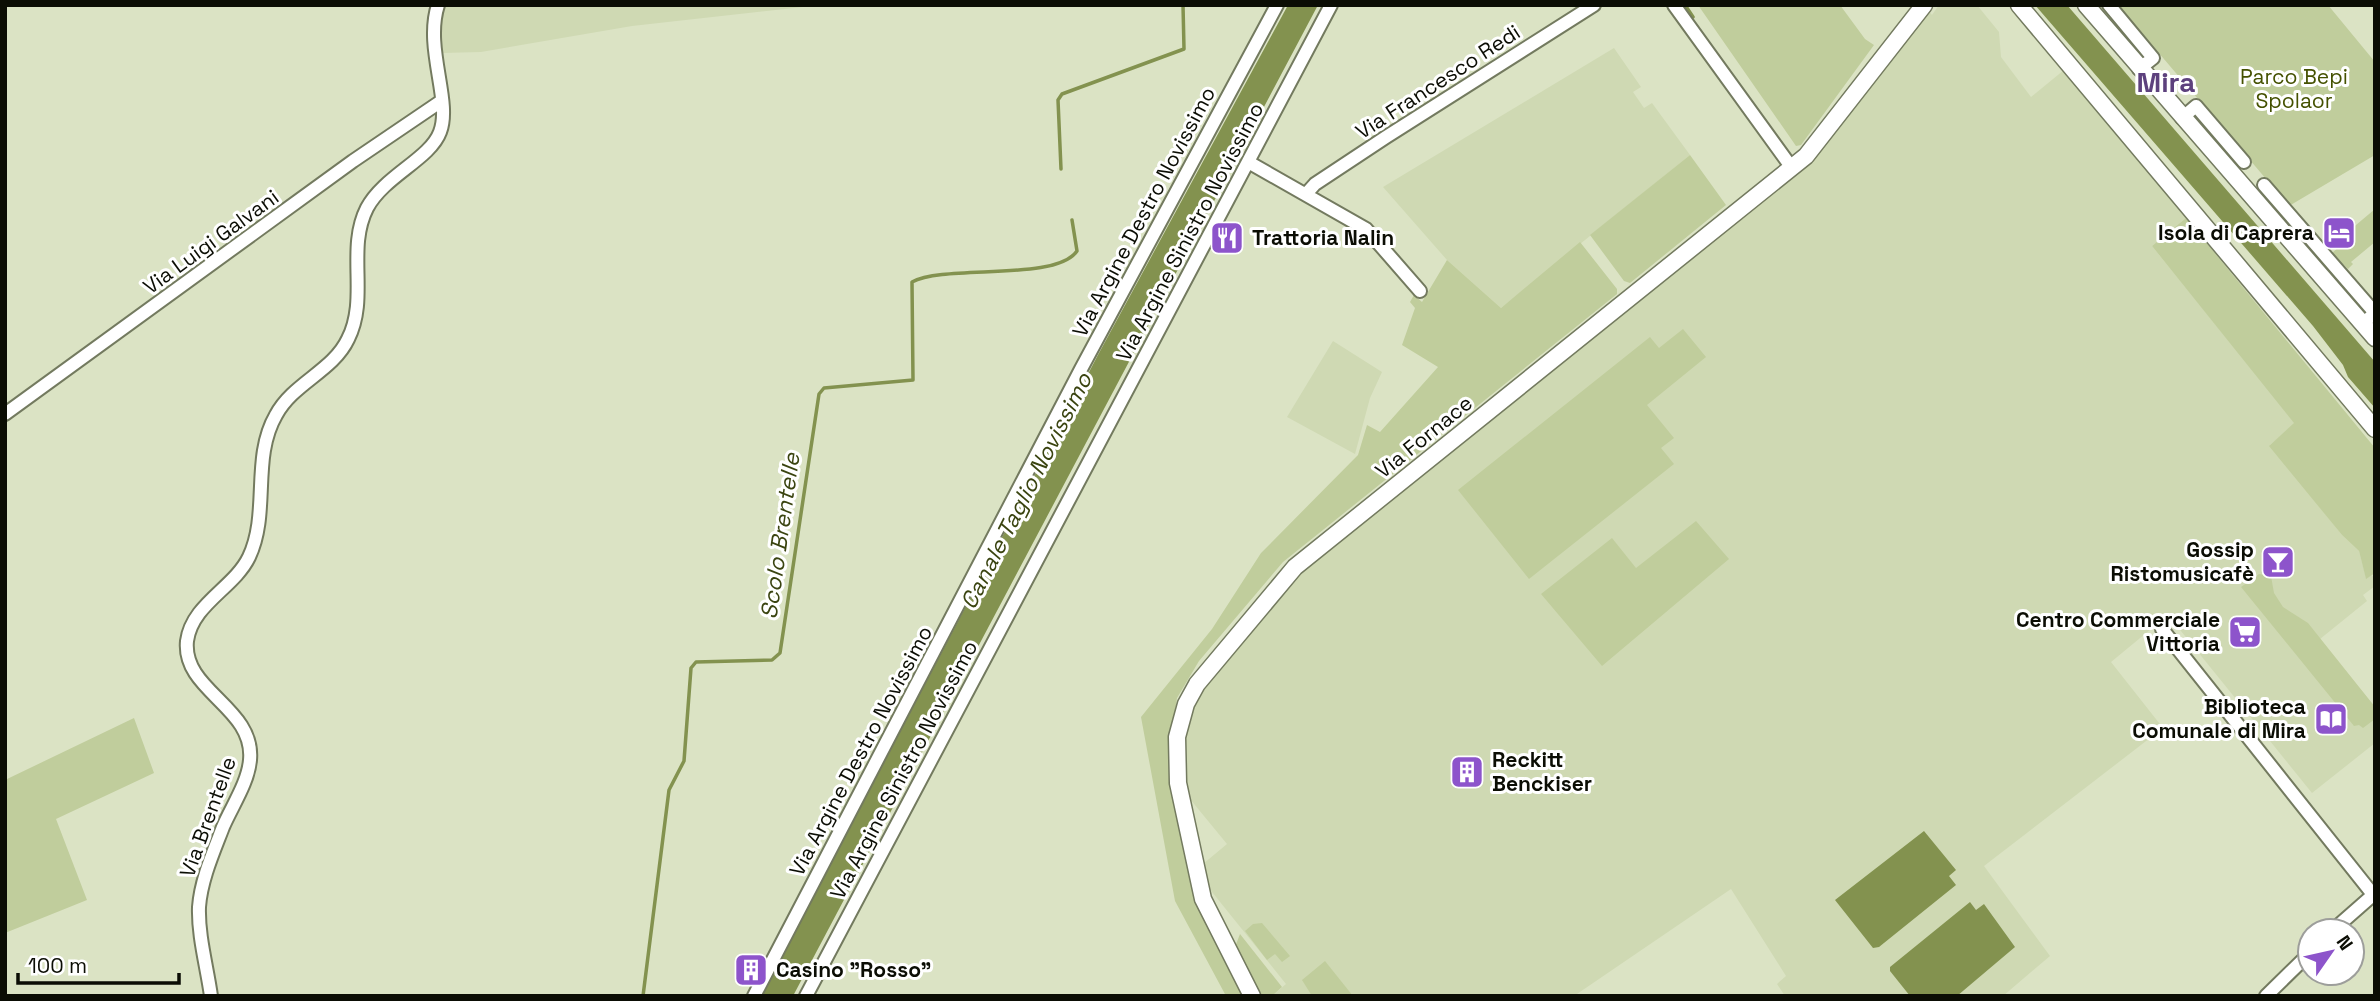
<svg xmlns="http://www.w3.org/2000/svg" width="2380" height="1001" viewBox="0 0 2380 1001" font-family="'Space Grotesk',sans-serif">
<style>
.built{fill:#cfd9b3}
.green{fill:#c0cd9c}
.water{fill:#83924f}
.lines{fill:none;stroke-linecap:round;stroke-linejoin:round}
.stream{stroke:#83924f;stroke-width:3.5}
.minor-casing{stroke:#737a5f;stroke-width:16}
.tertiary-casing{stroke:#737a5f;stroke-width:19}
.minor{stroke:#fff;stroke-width:12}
.tertiary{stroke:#fff;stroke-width:16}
.labels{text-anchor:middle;stroke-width:6;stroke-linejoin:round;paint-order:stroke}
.park-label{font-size:21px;fill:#445100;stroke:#fff}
.street-label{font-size:21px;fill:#0b0d04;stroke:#fff}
.poi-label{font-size:21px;font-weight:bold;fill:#0b0d04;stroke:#fff;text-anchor:end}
.water-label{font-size:23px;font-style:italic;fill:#3a4410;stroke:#fff}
.district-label{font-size:28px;font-weight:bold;fill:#5d417d;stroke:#fff}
</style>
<rect width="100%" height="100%" fill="#dbe3c4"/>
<path class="built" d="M446,5H821L632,26L481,52L442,53L439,29Z
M1939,5H1977L1999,32L2001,57L2031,97L2064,70L2186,218L2152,246L2295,423L2270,445L2342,535L2359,551L2366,578L2372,575L2375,580V586L2363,595L2367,601L2320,639L2375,707V743L2312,793L2168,615L2111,662L2163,728L1984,866L2050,956L2003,996H1785L1777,984L1786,976L1731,889L1574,996H1272L1286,984L1204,882L1203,864L1227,844L1190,799L1183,770L1181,750L1191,702L1296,577L1809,164L1929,11L1932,15Z
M1614,48L1641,87L1633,92L1644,108L1652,103L1690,155L1501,308L1447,260L1383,187Z
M1333,341L1382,372L1370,398L1355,454L1287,417Z"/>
<path class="green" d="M1698,5H1840L1865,39L1874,45L1801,145L1796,146Z
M2118,5H2328L2375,62V155L2289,206Z
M1690,155L1726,205L1630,283L1624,281L1590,235Z
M2375,209V242L2351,262L2353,264L2348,269L2332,253L2340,246L2337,241Z
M2186,218L2375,448V573L2366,579L2359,551L2342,535L2269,446L2294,423L2152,246Z
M1580,242L1617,289V294L1283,562L1199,661L1177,698L1171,740L1189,868L1245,996H1226L1175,901L1141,717L1212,629L1261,553L1358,455L1367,425L1380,432L1438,367L1402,345L1415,308L1410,302L1414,295L1422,302L1447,260L1501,308Z
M1683,329L1706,357L1647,405L1674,438L1661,448L1674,464L1529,579L1458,490L1650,337L1659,348Z
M1696,521L1729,559L1602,666L1541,594L1612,538L1636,568Z
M2259,574L2271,576L2274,593L2283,607L2308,623L2375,707V719L2363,728L2359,725L2354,726L2241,587Z
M134,718L154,773L56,819L87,900L5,933V780Z
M1262,923L1290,956L1282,962L1275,954L1267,960L1245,931L1253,924Z
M1240,934L1282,987L1272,996H1260L1235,947Z
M1325,961L1353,996H1312L1302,980Z"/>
<path class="water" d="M1288,5H1318L793,996H761L1099,353Z
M2035,5H2067L2375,362V408L2348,377L2343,365L2313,326Z
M1924,831L1956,870L1949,876L1956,885L1879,947L1873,948L1835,900Z
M1970,902L1976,910L1984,904L2015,947L1957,996H1910L1890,971V967Z"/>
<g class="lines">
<path class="stream" d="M1685,5L1693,17
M1061,169L1058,100L1062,94L1184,49L1183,5
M643,996L669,790L684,761L691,668L696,662L772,660L780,653L819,394L824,388L913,380L912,282C945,264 1056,282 1077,251L1072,220"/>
<defs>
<path id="minor" d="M1674,5L1792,168
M2109,5L2153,58L2139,69
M2182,118L2196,106L2244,162
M1250,163L1366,229L1420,291
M2264,185L2375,313L2362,324
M1306,194L1315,184L1386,137L1594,5
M5,414L353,161L440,102
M2162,629L2375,897
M2332,931L2373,895
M211,996C207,967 198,936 199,907C201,880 213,853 223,827C232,806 248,783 250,760C255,707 182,691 187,641C192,604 234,588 249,557C270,513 251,458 276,415C293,383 333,371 348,339C369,298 346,249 367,208C384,176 430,159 440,132C452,101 424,48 438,5
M754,996L1081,369L1277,5
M806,996L1331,5
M2266,996L2310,953"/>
<path id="tertiary" d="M2019,5L2375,429
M2086,5L2375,338
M1252,996L1203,899L1178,783L1177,737L1186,704L1197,684L1295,567L1806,156L1924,5"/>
</defs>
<use href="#minor" class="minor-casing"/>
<use href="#tertiary" class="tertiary-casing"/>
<use href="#minor" class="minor"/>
<use href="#tertiary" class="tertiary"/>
</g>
<defs>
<symbol id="hotel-square" viewBox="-11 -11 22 22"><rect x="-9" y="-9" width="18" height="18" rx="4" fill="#8d54cb" stroke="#fff"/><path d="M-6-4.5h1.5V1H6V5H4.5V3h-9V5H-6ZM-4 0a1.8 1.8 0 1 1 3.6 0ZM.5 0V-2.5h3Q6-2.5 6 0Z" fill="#fff"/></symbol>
<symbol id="restaurant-square" viewBox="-11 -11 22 22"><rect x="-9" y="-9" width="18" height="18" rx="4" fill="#8d54cb" stroke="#fff"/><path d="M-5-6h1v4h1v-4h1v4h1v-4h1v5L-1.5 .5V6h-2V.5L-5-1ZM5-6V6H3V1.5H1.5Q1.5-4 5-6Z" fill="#fff"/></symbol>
<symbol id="bar-square" viewBox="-11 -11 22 22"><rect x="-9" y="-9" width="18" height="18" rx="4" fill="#8d54cb" stroke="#fff"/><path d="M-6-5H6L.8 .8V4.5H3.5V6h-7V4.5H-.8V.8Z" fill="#fff"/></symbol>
<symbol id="supermarket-square" viewBox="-11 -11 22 22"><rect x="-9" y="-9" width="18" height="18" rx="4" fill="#8d54cb" stroke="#fff"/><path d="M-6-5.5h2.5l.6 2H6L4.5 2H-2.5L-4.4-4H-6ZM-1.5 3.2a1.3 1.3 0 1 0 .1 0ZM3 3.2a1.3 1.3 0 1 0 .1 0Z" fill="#fff"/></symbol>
<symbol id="library-square" viewBox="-11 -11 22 22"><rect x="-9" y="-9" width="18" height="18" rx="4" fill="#8d54cb" stroke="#fff"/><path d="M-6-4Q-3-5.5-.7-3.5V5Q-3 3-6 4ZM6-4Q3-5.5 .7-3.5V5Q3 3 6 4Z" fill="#fff"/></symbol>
<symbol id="building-square" viewBox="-11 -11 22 22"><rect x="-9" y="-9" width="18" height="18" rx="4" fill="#8d54cb" stroke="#fff"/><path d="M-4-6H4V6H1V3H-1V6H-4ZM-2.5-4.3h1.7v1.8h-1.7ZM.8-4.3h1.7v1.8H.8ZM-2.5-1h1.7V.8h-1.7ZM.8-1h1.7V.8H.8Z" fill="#fff"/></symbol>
</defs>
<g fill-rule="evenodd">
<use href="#hotel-square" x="2320" y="214" width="38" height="38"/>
<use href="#restaurant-square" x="1208" y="219" width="38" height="38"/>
<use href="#bar-square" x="2259" y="543" width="38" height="38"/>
<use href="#supermarket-square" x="2226" y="613" width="38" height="38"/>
<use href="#library-square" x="2312" y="700" width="38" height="38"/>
<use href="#building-square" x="1448" y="753" width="38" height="38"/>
<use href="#building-square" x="732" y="951" width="38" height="38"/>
</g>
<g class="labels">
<g class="park-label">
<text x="2294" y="84">Parco Bepi<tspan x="2294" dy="24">Spolaor</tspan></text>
</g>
<g class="street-label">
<text transform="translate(1438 82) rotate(-33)" y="7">Via Francesco Redi</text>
<text transform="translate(1144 212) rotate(-62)" y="7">Via Argine Destro Novissimo</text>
<text transform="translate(1190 232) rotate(-62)" y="7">Via Argine Sinistro Novissimo</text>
<text transform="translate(211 242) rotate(-36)" y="7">Via Luigi Galvani</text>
<text transform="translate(1424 437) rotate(-39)" y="7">Via Fornace</text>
<text transform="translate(861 751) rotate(-62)" y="7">Via Argine Destro Novissimo</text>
<text transform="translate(904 770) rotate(-62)" y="7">Via Argine Sinistro Novissimo</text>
<text transform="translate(208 817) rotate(-70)" y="7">Via Brentelle</text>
</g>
<g class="poi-label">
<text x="2314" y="240">Isola di Caprera</text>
<text x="1252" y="245" text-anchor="start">Trattoria Nalin</text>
<text x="2254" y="557">Gossip<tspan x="2254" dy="24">Ristomusicafè</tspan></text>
<text x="2220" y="627">Centro Commerciale<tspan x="2220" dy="24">Vittoria</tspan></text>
<text x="2306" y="714">Biblioteca<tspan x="2306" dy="24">Comunale di Mira</tspan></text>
<text x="1492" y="767" text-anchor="start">Reckitt<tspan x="1492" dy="24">Benckiser</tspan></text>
<text x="776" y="977" text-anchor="start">Casino "Rosso"</text>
</g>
<g class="water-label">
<text transform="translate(1026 491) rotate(-63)" y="8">Canale Taglio Novissimo</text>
<text transform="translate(780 536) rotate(-82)" y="8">Scolo Brentelle</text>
</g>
<g class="district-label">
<text x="2166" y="92">Mira</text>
</g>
</g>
<rect width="2380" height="1001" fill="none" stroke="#0b0d04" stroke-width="14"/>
<g transform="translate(2331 952) rotate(56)"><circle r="33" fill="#ffffff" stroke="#9d9e9b" stroke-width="2"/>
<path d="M0-5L12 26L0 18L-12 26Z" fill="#8d54cb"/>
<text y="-10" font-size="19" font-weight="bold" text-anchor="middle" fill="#0b0d04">N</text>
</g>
<path d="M18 973v10h161v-10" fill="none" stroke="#0b0d04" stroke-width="3.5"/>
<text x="28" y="973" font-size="21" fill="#0b0d04" stroke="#ffffff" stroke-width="5" paint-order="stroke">100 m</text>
</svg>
